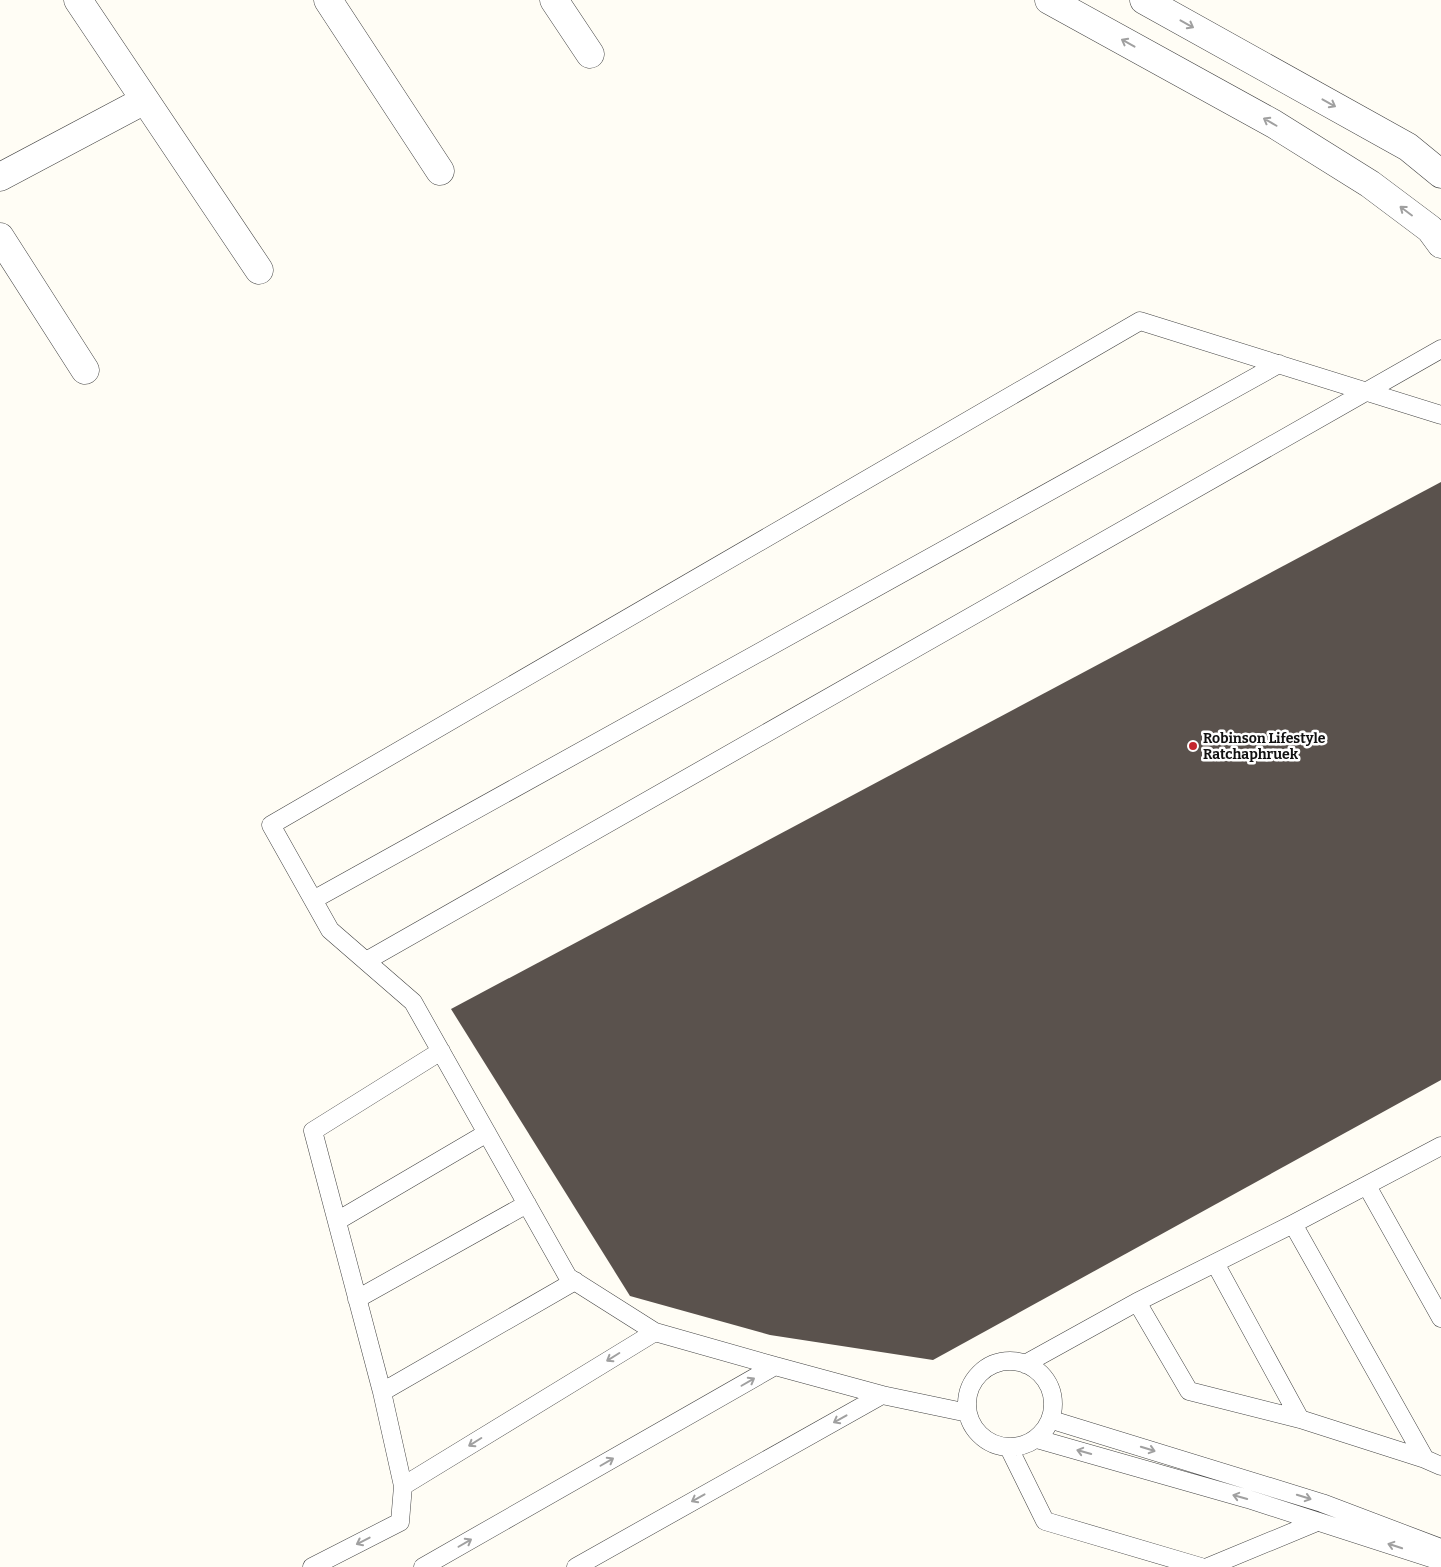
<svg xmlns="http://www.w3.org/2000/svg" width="1441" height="1567" viewBox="0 0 1441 1567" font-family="Bitter,serif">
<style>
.building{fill:#5a524d}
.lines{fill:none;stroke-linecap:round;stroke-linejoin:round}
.service-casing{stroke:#444;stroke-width:19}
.minor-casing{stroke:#444;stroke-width:29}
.service{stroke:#fff;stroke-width:18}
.minor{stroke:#fff;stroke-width:28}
.oneway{stroke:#a0a0a0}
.poi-dot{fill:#c4262e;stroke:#fff;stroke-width:2}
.labels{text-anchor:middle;stroke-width:5;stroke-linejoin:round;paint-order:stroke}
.poi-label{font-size:14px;font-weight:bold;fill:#111;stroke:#fff;text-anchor:start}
</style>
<rect width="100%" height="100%" fill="#fffdf5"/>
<path class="building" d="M1441,482V1080L933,1360L770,1335L630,1296L451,1009Z"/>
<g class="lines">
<defs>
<path id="service" d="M313,900L1279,364
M366,961L1441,349
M1367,1186L1441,1318
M337,1221L487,1133
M1293,1224L1425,1459
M1215,1263L1300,1419
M357,1299L527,1204
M1137,1302L1189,1391L1300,1419L1425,1459L1441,1466
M967 1404a43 43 0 1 1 86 0a43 43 0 1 1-86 0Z
M1025,1364L1137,1302L1293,1224L1441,1146
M382,1392L575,1281
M968,1413L882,1395L775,1366L655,1332L568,1277L413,1002L330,930L271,825L1140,321L1441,415
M1052,1420L1322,1503L1441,1548
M1037,1439L1248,1499L1437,1560L1441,1562
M1009,1448L1045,1521L1201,1567
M403,1486L382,1392L313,1131L441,1051
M312,1567L400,1522L403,1486L655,1332
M423,1567L775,1366
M576,1567L882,1395
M1208,1567L1317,1522"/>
<path id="minor" d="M78,0L259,270
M328,0L440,171
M554,0L590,54
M1049,0L1274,124L1370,184L1430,229L1441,244
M1144,0L1408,147L1441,174
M0,177L145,100
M0,237L85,370"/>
</defs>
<use href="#service" class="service-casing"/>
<use href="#minor" class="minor-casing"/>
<use href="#service" class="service"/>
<use href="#minor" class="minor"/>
</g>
<defs><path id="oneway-shaft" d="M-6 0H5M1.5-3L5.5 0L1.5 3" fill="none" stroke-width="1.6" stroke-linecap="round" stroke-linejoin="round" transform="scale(1.25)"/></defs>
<g class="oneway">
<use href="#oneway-shaft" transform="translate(1187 24) rotate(29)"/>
<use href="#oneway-shaft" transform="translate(1128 43) rotate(-151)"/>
<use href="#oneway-shaft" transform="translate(1329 103) rotate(29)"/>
<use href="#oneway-shaft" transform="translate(1270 122) rotate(-150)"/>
<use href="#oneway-shaft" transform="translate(1406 211) rotate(-143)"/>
<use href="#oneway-shaft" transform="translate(613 1357) rotate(148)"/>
<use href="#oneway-shaft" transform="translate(748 1382) rotate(-30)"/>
<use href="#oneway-shaft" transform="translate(840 1419) rotate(151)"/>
<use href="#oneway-shaft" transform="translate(475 1442) rotate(148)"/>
<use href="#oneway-shaft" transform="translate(1148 1449) rotate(17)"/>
<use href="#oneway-shaft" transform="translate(1084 1452) rotate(-164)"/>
<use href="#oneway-shaft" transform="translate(607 1462) rotate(-30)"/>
<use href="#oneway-shaft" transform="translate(1240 1497) rotate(-164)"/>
<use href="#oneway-shaft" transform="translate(1304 1497) rotate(17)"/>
<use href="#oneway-shaft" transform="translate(698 1498) rotate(151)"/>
<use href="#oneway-shaft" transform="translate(363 1541) rotate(153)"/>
<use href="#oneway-shaft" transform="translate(465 1543) rotate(-30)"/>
<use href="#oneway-shaft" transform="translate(1395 1546) rotate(-162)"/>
</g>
<circle class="poi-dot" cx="1193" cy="746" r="5"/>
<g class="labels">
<g class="poi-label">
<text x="1203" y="743">Robinson Lifestyle<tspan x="1203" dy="16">Ratchaphruek</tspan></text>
</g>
</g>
</svg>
